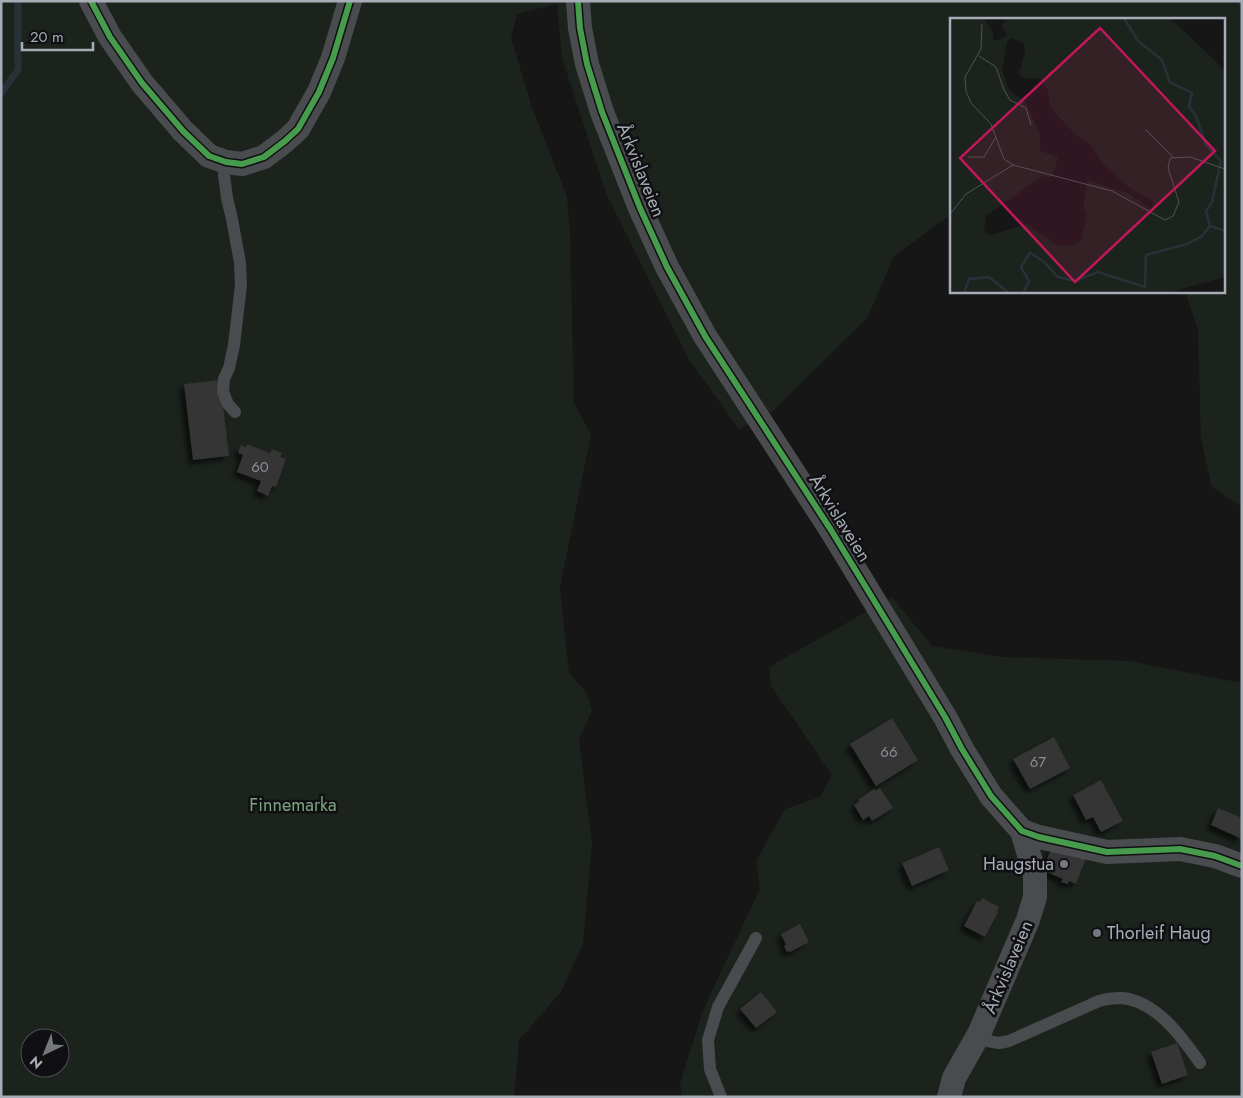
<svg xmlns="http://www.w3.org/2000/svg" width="1243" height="1098" viewBox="0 0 1243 1098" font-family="Jost,sans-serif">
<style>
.green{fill:#1c231d;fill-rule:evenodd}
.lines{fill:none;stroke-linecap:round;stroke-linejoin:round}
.stream{stroke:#293138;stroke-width:7}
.building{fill:#343435;filter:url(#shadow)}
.service{stroke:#4a4b4f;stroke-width:12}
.minor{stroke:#4a4b4f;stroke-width:24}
.cycleway-casing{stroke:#101012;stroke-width:9}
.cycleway{stroke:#469c4c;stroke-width:6}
.poi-dot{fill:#74787f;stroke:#101012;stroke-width:2}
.labels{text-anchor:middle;stroke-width:5;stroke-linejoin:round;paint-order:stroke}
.number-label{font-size:15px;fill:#8a8e96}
.street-label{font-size:18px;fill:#a7acb7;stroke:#101012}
.park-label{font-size:18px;fill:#7da380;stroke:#101012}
.poi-label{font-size:18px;fill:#a7acb7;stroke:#101012;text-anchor:end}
.inset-river{fill:none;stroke:#293138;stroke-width:2.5}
.inset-road{fill:none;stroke:#505256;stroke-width:1}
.view{fill:#c2185b;fill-opacity:0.15;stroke:#c2185b;stroke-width:2.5}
.inset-edge{fill:none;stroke:#a7acb7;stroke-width:2.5}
</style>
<defs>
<filter id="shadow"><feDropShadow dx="-4.5" dy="4.5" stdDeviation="2.5" flood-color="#0009"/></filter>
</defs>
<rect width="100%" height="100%" fill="#161616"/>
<path class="green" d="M1,1H1242V507L1212,487L1201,439L1198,330L1185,291H1224V19H952V214L894,256L868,317L771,413L739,429L689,360L606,193L562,58L557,4L517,14L511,38L532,107L567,197L570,230L574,403L591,435L560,587L569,673L586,692L592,711L579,739L592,844L583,944L561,992L519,1040L514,1097H1ZM30,1038H60V1068H30Z
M892,597L932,646L1001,657L1129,661L1242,683V1097H682L680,1084L703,1010L760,889L756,861L785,809L820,797L832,775L771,686L769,667Z"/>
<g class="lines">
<path class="stream" d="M1241,1L1242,2
M1,93L18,70V1"/>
</g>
<path class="building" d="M220,380L229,456L193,460L184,384Z
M247,444L270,453L272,449L282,453L280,457L286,459L276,487L272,486L268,496L257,491L261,481L237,472L243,455L238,453L241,445L246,447Z
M892,718L918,760L876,786L850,744Z
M1054,737L1070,768L1030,789L1013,759Z
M1101,780L1123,821L1101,832L1093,817L1086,820L1073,795Z
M880,788L893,808L872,821L869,816L863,820L854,805L860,801L858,800L874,789L876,791Z
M1218,808L1242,818V839L1211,825Z
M1053,845L1086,859L1076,884L1069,881L1068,884L1061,882L1063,879L1042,870Z
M939,847L949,870L912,886L902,863Z
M982,898L999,907L997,911L998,912L985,937L964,926L977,901L979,902Z
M800,924L809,942L790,952L789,951L787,952L784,946L786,945L781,934Z
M761,992L777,1012L756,1028L740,1009Z
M1177,1043L1188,1075L1162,1084L1151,1052Z"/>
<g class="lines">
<path class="service" d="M226,162L224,175L227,198L232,219L240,263L241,285L234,345L229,368L224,379L223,392L228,404L235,412
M976,1039L999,1043L1009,1041L1099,1001C1106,999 1114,998 1122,998C1156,1001 1182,1037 1200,1063
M721,1097L710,1069L708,1040L718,1007L756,938"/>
<path class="minor" d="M91,1L110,37L142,83L183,131L209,156L226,162L242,164L264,157L285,141L298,129L319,92L333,58L350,1
M578,1L580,28L587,64L602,112L640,208L667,267L705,336L831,530L945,717L962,749L991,796L1022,831L1039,837L1107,852L1180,849L1215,856L1242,866
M949,1097L954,1078L979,1034L1028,920L1035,897V875L1022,831"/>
<defs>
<path id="cycleway" d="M91,1L110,37L142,83L183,131L209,156L226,162L242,164L264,157L285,141L298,129L319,92L333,58L350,1
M578,1L580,28L587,64L602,112L640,208L667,267L705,336L831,530L945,717L962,749L991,796L1022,831L1039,837L1107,852L1180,849L1215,856L1242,866"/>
</defs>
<use href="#cycleway" class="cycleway-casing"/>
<use href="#cycleway" class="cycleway"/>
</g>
<g class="poi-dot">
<circle cx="1064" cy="864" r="5"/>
<circle cx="1097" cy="933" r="5"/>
</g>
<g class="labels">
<g class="number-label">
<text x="260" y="472">60</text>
<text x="889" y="757">66</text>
<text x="1038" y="767">67</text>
</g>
<g class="street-label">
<text transform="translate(641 170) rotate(68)" y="6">Årkvislaveien</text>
<text transform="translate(840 518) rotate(58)" y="6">Årkvislaveien</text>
<text transform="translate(1008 967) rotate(-67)" y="6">Årkvislaveien</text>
</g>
<g class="park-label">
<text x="293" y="811">Finnemarka</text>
</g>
<g class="poi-label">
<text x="1054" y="870">Haugstua</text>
<text x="1107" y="939" text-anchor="start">Thorleif Haug</text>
</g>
</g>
<g transform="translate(950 18)">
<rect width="275" height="275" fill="#161616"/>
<path d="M0,0H34L43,15V22H48L57,18L52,8L55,0H220L275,52V259L217,275H0ZM62,20L74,25L75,33L69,57L73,60L90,61L97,71L100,88L110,100L124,115L140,126L153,146L181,171L203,183L202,191L177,175L137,162L134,189L137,198L131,223L121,228L106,227L77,206L40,217L34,213L36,198L92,158L102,160L108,139L90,133V116L75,83L59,73L52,52L57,24Z" fill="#1c231d" fill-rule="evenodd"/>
<path class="inset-river" d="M174,0L188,23L212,42L220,64L242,75L239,89L246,98L256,127L271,143L262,184L256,193L260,208M14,275L19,261L39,259L59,275M73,275L79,263L71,249L80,235L93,243L108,259L125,263L148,254L195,269L196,237L237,226L252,218L260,208L275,213"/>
<path class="inset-road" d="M32,6L31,31L15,59L16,73L21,85L41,106L54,141L63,147M29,38L46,49L54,72L60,82L76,90L81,107M195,111L223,139M18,139H34L46,119M0,196L16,176L63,147L162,173L215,202L223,198L229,184L218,150L220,140L240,139L275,151"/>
<path class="view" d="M150,10L265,133L125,264L10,140Z"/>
<rect width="275" height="275" class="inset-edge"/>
</g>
<rect width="1243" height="1098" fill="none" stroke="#a7acb7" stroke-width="5"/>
<g transform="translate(45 1053) rotate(223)"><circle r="24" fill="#101012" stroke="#4c4e54"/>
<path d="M0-4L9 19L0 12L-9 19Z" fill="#74787f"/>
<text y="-8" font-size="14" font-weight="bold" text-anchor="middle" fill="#a7acb7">N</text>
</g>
<path d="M22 42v8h71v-8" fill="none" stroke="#a7acb7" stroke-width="2.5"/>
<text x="30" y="42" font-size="15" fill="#a7acb7" stroke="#101012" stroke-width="4" paint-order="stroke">20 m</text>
</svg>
